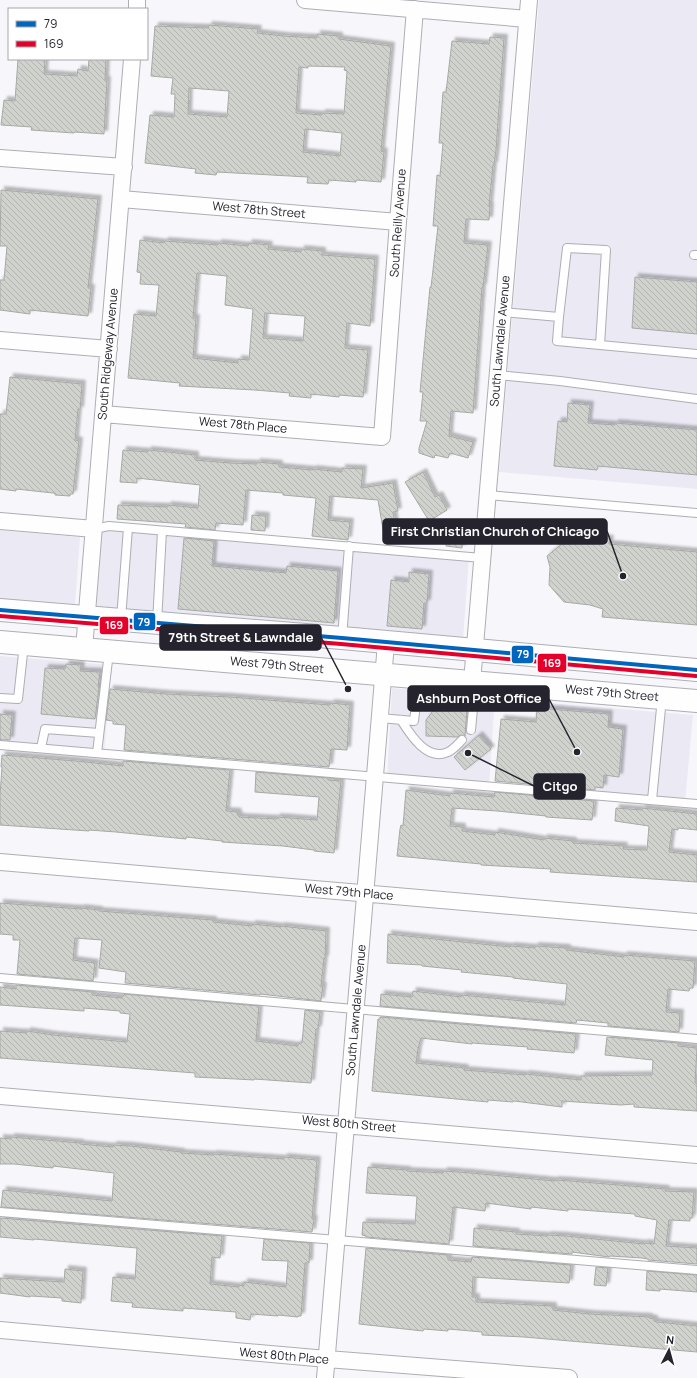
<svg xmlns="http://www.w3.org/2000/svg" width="697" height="1378" viewBox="0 0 697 1378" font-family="Manrope,sans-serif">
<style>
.built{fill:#ebeaf4}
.building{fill:url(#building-back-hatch);stroke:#a7a9a5;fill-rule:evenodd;filter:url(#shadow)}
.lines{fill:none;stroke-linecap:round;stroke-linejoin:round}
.service-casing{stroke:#aeadb4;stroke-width:10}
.minor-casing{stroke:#aeadb4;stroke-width:18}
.secondary-casing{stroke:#aeadb4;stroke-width:24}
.service{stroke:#fefefe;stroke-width:8}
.minor{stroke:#fefefe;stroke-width:16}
.secondary{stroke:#fefefe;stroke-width:22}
.bus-1-casing{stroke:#fff;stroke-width:7}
.bus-2-casing{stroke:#fff;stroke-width:7}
.bus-1{stroke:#0065bd;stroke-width:4}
.bus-2{stroke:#e4002b;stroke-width:4}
.labels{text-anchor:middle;stroke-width:3;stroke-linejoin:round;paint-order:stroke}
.street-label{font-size:12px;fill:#24232e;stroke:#fff}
.leader{fill:none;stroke:#24232e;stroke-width:1.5}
.callout-dot{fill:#24232e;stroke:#fff;stroke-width:1.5}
.callout{fill:#24232e;stroke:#24232e;stroke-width:1.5}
.callout-label{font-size:13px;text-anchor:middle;font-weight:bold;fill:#fff}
.line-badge{stroke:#fff;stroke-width:1.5}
.badge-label{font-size:11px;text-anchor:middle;font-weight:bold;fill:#fff}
</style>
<defs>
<pattern id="building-back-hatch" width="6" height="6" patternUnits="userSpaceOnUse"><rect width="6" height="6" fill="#cfd2cd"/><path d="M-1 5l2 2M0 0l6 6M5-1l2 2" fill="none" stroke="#b2b4b0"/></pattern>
<filter id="shadow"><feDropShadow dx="3.5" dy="-3.5" stdDeviation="1" flood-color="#0004"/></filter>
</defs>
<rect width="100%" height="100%" fill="#f7f7fb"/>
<path class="built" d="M539,0H697V489L499,472Z
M102,528L469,557L463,641L96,608Z
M0,530L80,537L75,606L0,599Z
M0,656L112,665L104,754L0,745Z
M392,688L495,698L489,787L387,778Z
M536,702L693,715L685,803L529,790Z"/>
<path class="building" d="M209,25L258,29L257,33L283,36L317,38V34L339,36V39L391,46L381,151L384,152L381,182L356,180V182L329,180L328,184L307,183L308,177L217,172L216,175L195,173L196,169L145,163L150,115L174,117L175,94H171L173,78L151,76L155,26L208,28ZM308,66L345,67L344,70L347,71L344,114L322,113V115L296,113L299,67L308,68ZM189,88L229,91L227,117L188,114ZM305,129L342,133L340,156L303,152Z
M490,37L504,38L496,150L494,165H493L489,206H490L489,220L466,219L464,243L488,245L483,287H482L473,413L451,411L449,436L473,442L468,458L450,453L448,458L435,455L434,458L419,453V448L427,421H420L423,392H420L430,287H431L438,226H433L437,175L440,176L443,143H439L443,92H446L452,41L489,44Z
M18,59H45L44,74L77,76L78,69L88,71L89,59H106L105,80H107L104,134L74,132V133L31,130L32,127L1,125L4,100L15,101Z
M1,190L98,199L88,288H91L88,316L30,310V314L0,310V280H4L7,246H0Z
M140,240L164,243L165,241L218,245V243L248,246L249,243L269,245L268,249L301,252V249L322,251V255L375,259L370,326L347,323L345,348L368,350L363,397L339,395V397L311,394V398L289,396L290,393L255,390L179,386L180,383L128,378L134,314L156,316L159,285L140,284L141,273L137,272ZM197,273L227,276L225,305L253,309L249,360L238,359V363L193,358L196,318H193ZM265,313L305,316L303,341L263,338Z
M635,277L697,282V334L632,328Z
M10,377L82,384L80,410L78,409L75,440L79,441L74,484L73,494H70V496L55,495V493H53L16,489V491L0,489V414H6Z
M568,403L590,405L588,423L615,425V423L697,430V475L598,466L597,470L554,466L558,421L567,422Z
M123,450L148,452V450L168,452L195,455V460L230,463L257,464V462L279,464V467L313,470V469L342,472V468L363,469L361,488L393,483L398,511L393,512L397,538L385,541L378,500L330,496L328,520L350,522L348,540L312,536L316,498L283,495V493L246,490L243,525L216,523L215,530L185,527L186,524L117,519L118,505L168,507V505L198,508L200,485L137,478V483L120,482Z
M423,472L435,497L439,495L447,510L429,521L405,482Z
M252,515L266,516L265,531L251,530Z
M448,525L464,526L462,548L446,546Z
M576,536L610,539L609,544L697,552V625L602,617L603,609L590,605L564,602L549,585L550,567L547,556L567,540L576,541Z
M184,538L214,541L212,566L286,573L287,566L338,571L334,623L178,609Z
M409,572L429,574L427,603H424L422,629L387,626L391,580L409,582Z
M66,664L81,665L80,671L100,672L98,687L99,688L95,719L41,714L45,668L65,669Z
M110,689L166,694L230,697L330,705L331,703L350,705L347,750L331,749L329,767L124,750L126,725L113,724V721L106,720Z
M436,707L467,709L465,736L461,735L457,737L426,736V720Z
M537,708L609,714L608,727L623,729L619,777L604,775L603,788L595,787V790L495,781L501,719L536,722Z
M0,714L12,715L10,740H0Z
M479,735L491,749L465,770L454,757Z
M2,755L76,761L123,766V761L230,770L226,811L238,812L237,815H239V817L277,819V817L317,820L319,797L255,792L256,772L328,778V780L341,781L334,853L314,851V850L283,846L222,842V841L186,837V839L116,832L89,830V831L0,825V795L2,767H1Z
M406,790L450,796V793L494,797L495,792L594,801L592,820L546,817V816L497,811L452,808L450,826L462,827V831L495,835V832L544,840V838L573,841V843L624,846L623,849L647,850L649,826L615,821L616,808L642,810V808L697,814V830L678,828V830L672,829L669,852L697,855V882L550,872L551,869L481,865V864L397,856L400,829L401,825L403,826Z
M0,903L81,909V908L99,910V911L213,920V922L252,926V924L281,927V926L326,931L325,959L324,958L321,986H323L321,999V1001L260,994V995L125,983L126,972L99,968L102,940L75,938L73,960L95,963L93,981L17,974L20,940H13V935L0,934Z
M388,934L510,947L511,946L535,948V946L567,948V950L624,957V955L695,961L693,988H690L689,991L668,989L666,1012L680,1013L679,1032L608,1026V1023L577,1020L576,1023L380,1006L381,994L412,997L413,991L461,997V995L565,1005L567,984L513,978V977L461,972L462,970L422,966V965L387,963Z
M16,985L92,992V995L122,998V996H124V994L259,1006L256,1041L298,1046V1043H302L305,1010L320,1012L318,1029H316L311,1083L254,1079V1080L236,1079L195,1077V1073L0,1058V1031L27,1033V1031L53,1035L127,1042L130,1014L120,1013V1011L84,1008V1011L0,1005V987L16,989Z
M380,1017L576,1034L574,1053L527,1049L528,1047L472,1043V1044L421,1038L418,1049L416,1063L465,1068L464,1070L525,1075L526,1074L581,1080V1076L652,1075L653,1060L605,1055L607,1037L678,1043V1046L697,1048L695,1083H697V1111L634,1107V1104L621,1105L562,1101V1107L514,1101L513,1102L488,1100V1102L372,1091L378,1019H380Z
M11,1137L80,1143V1144L113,1147V1145L131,1146L181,1152V1153L213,1155V1154L284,1159V1157L317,1160L312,1219H314L312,1232L1,1207L3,1190L112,1201L114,1173L53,1166V1168L14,1164H0V1138L11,1139Z
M368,1167L407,1170V1171L443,1173L444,1171L471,1173L555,1181V1180L571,1181L666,1189L665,1191L694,1192L692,1218H690V1221L669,1220L666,1246L697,1248V1264L648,1260V1259L642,1258L610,1256L609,1257L572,1252V1254L473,1246L474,1228L516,1232V1234L547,1236L548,1235L566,1236L644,1244V1243L654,1244L657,1220L635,1216V1214L568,1209V1211L531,1207V1209L486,1203L485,1211L453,1207L449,1244L366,1237V1236L362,1235L363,1222L415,1224L417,1196L366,1193Z
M0,1218L222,1236L220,1258L212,1257L210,1284L239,1287V1285L244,1286V1282L286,1287L288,1261L262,1260L264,1239L310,1243L309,1263H305L301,1316H298V1317L278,1315V1316L251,1314L250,1320L236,1318V1312L183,1308V1311L132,1307L133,1303L111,1301L113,1277L135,1279L137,1248L34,1239V1240L0,1237Z
M366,1248L448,1255V1260L471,1262L472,1257L571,1265L569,1283L473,1277L472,1297H476V1302L553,1306V1310L590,1314L649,1317V1318L654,1319V1321L657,1322L697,1326V1352L524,1337L482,1335V1332L448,1329V1331L424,1329L423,1331L359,1324Z
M596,1267L608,1268L606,1286L594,1285Z
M65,1269L83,1271L81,1303L62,1301V1298L31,1296L30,1297L0,1293V1278L64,1282Z
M647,1271L697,1275V1292L660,1289V1291L646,1290Z"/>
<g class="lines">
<defs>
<path id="service" d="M694,255H697
M503,312L559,317L557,341L697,354
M559,317L567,248L606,250L600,345
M498,375L560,381L697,399
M488,495L697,513
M94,529L109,526L482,558
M121,619L128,528
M157,623L162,531
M342,638L349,546
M0,698L18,699L24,644
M380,718L414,721L419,679
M401,720C410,734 427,762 448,752C453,750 458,744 462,740
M471,730L473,709L472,683
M0,745L697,804
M41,748L45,729L99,733
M97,753L109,652
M652,800L662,698
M0,978L697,1039
M0,1212L697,1270"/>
<path id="minor" d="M305,0L527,19
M137,9V0
M0,158L124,167
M121,199L398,222
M0,340L109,349
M103,414L382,437L398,222L415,9
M0,521L94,529
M84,649L132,59
M472,682L529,0
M0,862L697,922
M0,1096L697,1155
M0,1330L327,1359L569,1378
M325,1378L386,643"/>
<path id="secondary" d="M0,610L342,638L697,670
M0,642L697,701"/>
</defs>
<use href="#service" class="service-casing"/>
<use href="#minor" class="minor-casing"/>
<use href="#secondary" class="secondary-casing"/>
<use href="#service" class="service"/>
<use href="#minor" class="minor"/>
<use href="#secondary" class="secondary"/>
<defs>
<path id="bus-1" d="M0,610L342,638L697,670"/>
<path id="bus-2" d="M0,616L341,644L696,676"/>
</defs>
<use href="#bus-1" class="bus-1-casing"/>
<use href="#bus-2" class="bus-2-casing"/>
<use href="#bus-1" class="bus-1"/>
<use href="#bus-2" class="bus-2"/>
</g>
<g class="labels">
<g class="street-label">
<text transform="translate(259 210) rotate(5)" y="4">West 78th Street</text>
<text transform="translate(398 223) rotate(-86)" y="4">South Reilly Avenue</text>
<text transform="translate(500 341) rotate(-85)" y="4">South Lawndale Avenue</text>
<text transform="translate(108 354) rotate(-85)" y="4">South Ridgeway Avenue</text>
<text transform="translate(243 425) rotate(5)" y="4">West 78th Place</text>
<text transform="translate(277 665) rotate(5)" y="4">West 79th Street</text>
<text transform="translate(612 693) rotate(5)" y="4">West 79th Street</text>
<text transform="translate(349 892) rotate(5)" y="4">West 79th Place</text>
<text transform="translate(356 1010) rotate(-85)" y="4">South Lawndale Avenue</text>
<text transform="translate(349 1124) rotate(5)" y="4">West 80th Street</text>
<text transform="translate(284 1356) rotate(5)" y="4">West 80th Place</text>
</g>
</g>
<path class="leader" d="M623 576L607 531M348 689L321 637M577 752L549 699M468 753L534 786"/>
<g class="callout-dot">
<circle cx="623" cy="576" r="4"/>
<circle cx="348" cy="689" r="4"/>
<circle cx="577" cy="752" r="4"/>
<circle cx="468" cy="753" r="4"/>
</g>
<g class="callout">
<rect x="383" y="519" width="224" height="25" rx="4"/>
<rect x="160" y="625" width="161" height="25" rx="4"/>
<rect x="408" y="686" width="141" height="25" rx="4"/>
<rect x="534" y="774" width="51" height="25" rx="4"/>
</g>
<g class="callout-label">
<text x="495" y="536">First Christian Church of Chicago</text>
<text x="241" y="642">79th Street &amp; Lawndale</text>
<text x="479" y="703">Ashburn Post Office</text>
<text x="560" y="791">Citgo</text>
</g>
<g class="line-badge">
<rect x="133" y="612" width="23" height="19" rx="4" fill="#0065bd"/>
<rect x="99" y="616" width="30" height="19" rx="4" fill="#e4002b"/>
<rect x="511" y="645" width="23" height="19" rx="4" fill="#0065bd"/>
<rect x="537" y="653" width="30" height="20" rx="4" fill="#e4002b"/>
</g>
<g class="badge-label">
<text x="144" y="626">79</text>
<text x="114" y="629">169</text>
<text x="523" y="658">79</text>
<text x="552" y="667">169</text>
</g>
<rect x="8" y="8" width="140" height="52" fill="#ffffff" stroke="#a7a7ab"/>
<rect x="16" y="21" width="20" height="6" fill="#0065bd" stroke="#a7a7ab"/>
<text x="44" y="28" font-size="12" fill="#24232e">79</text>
<rect x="16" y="41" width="20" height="6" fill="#e4002b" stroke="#a7a7ab"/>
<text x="44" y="48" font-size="12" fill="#24232e">169</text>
<g transform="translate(669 1350) rotate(6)" stroke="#ffffff" stroke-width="3" paint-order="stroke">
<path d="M0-3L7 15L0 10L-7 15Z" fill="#24232e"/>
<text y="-6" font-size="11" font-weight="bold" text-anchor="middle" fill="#24232e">N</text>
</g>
</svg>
